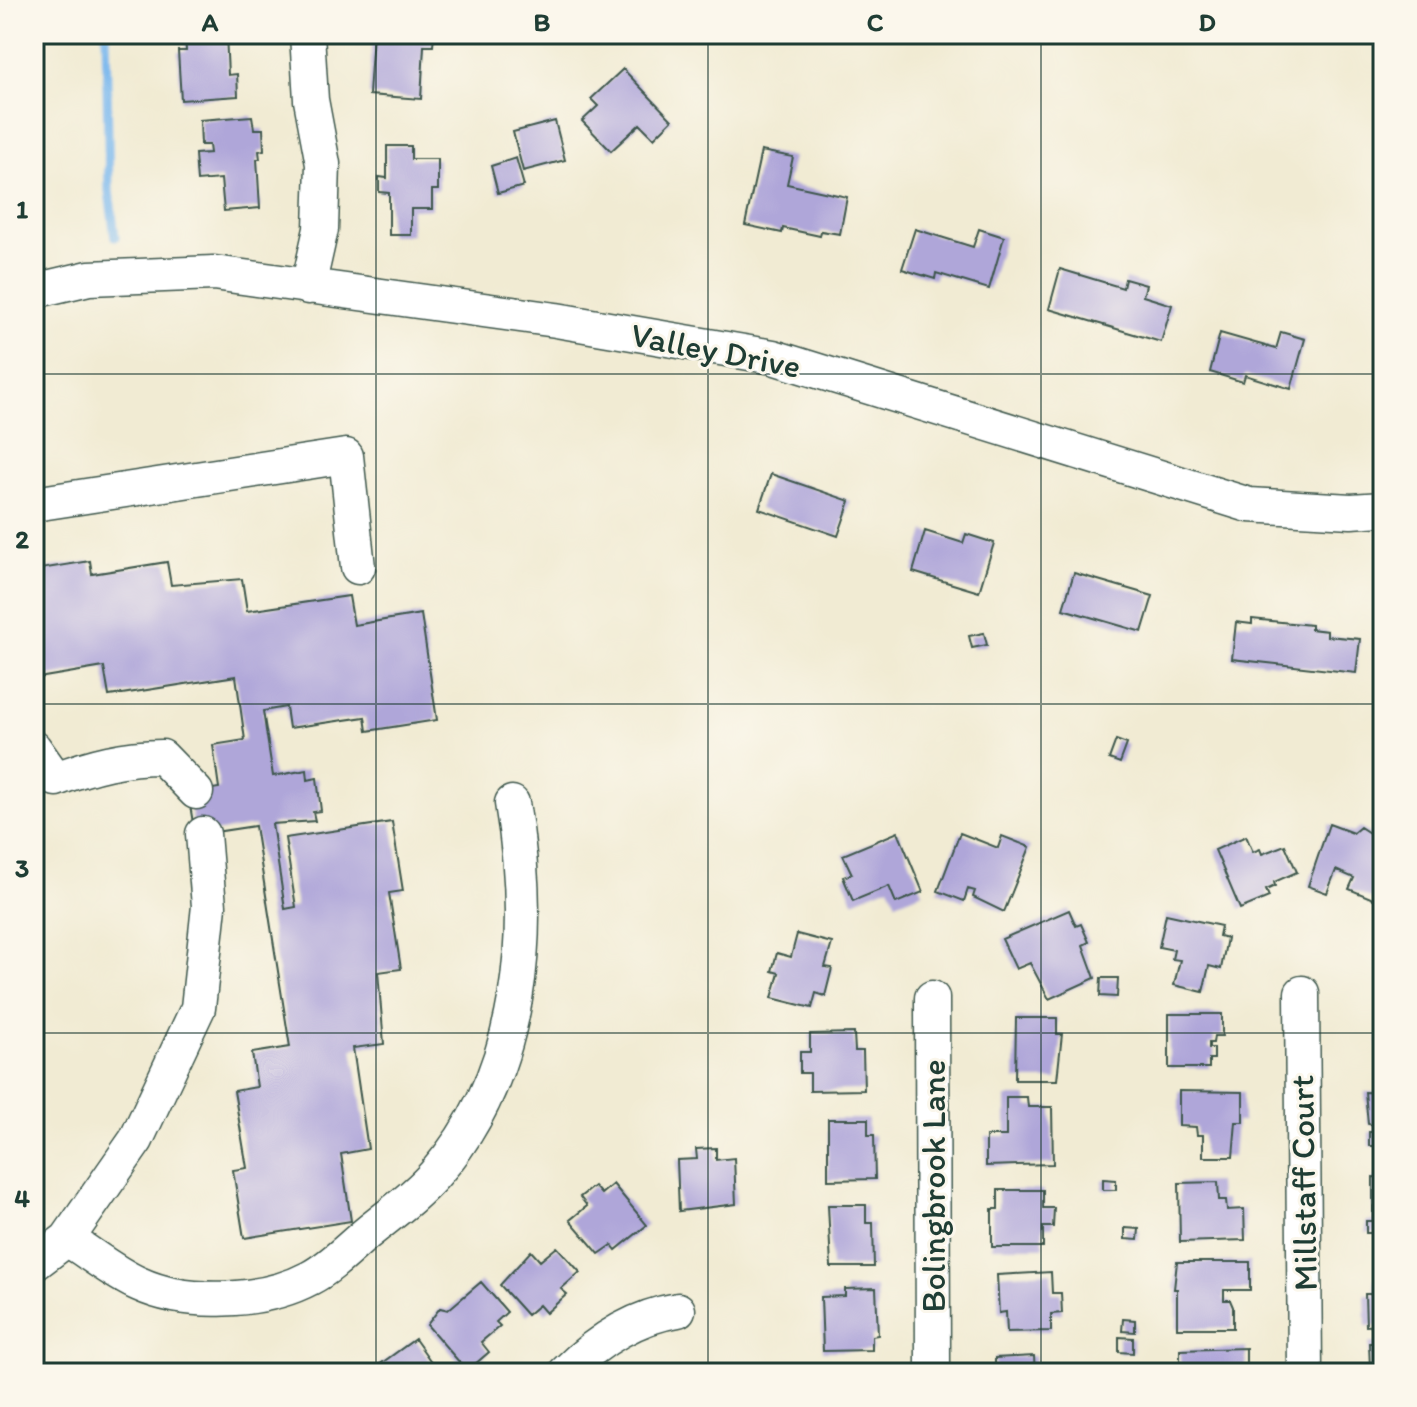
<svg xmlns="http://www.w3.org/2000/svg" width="1417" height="1407" viewBox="0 0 1417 1407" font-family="Itim,sans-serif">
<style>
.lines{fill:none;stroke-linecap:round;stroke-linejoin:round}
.stream{stroke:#7ab8ed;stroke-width:9}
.building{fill:#afa6d9}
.minor-casing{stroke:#3e574c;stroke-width:37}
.minor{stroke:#fff;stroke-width:34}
.grid{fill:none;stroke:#1f3d34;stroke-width:2;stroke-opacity:0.55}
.labels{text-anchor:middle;stroke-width:6;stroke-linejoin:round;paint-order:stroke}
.street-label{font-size:34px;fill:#1f3d34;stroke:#fbf7ec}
.neatline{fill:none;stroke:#1f3d34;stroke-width:3}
.grid-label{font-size:26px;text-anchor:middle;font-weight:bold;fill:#1f3d34}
</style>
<rect width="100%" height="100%" fill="#fbf7ec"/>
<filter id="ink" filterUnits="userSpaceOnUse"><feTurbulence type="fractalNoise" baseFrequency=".0125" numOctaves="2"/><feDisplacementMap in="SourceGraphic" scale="16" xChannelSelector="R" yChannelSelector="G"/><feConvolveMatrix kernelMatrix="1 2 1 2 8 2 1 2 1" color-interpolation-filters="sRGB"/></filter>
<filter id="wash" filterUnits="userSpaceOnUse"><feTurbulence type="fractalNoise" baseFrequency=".006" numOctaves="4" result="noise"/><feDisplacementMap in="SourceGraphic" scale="32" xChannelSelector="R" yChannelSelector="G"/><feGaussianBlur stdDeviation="1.8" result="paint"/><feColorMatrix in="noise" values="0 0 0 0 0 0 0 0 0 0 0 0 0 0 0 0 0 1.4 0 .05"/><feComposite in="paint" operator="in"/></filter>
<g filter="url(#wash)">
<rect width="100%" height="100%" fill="#f1ebd3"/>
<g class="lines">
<path class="stream" d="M106,34L109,191L115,237"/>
</g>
<g id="blocks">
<path class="building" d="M185,34H226L228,75L237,74L238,96L181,100L178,51H186Z
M373,34H434L433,46H424L421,99L369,95Z
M623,69L672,120L654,138L640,124L611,151L582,121L598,106L591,99Z
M252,116L254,129H263L264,150L259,151L260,159H257L260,208L224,211L221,179L197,181L195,154L210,153L209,145H201L200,120Z
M555,121L565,160L523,171L513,132Z
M387,146H411V159H438V190H432V209H411V235H389V193L379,192V177L387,178Z
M761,151L793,157L787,184L847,197L840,234L821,231L820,236L783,228L782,233L745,225Z
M516,158L524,186L498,193L491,166Z
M915,229L973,247L979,229L1004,237L989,289L936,273L935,279L902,269Z
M1060,269L1123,288L1125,279L1146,285L1143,296L1172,305L1161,342L1049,309Z
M1281,332L1305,339L1291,389L1245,375L1243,382L1210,372L1220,333L1276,349Z
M771,474L850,501L838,536L759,509Z
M925,531L963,543L966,534L994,543L979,592L913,572Z
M90,561L92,574L167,562L171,585L242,579L247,611L349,596L354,625L421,614L437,720L367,731L365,717L289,728L286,707L263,711L273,776L307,770L308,780L317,778L321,811L313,812L315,821L272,824L285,909L296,907L285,838L392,822L403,891L389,893L401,969L378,972L384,1044L353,1048L368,1149L341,1154L351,1221L244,1238L233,1170L247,1168L234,1091L257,1087L252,1053L290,1047L255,826L195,835L188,793L219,788L213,745L245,740L236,676L109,696L104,667L38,678L34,652V570Z
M1074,573L1153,596L1142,632L1063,609Z
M1252,619L1311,625V629L1327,631V636L1360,639L1356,673L1232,659L1236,622L1252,624Z
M984,633L987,645L972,648L969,636Z
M1116,740L1127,744L1120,763L1109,759Z
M1329,824L1353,833L1360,827L1383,842V874L1373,899L1349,889L1354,878L1336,870L1327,893L1308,886Z
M898,832L923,892L896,903L889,886L853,901L843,877L852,874L843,855Z
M960,833L998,848L1002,836L1030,847L1004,912L973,897L975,891L968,889L964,901L938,891Z
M1246,836L1253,852L1260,849L1262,854L1285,845L1297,872L1274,882L1275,886L1266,890L1269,897L1240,909L1215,850Z
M1069,910L1076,926L1081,924L1089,942L1083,945L1095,978L1049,999L1030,963L1016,969L1002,939Z
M1166,914L1221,926L1219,936L1227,938L1221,969L1209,966L1203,992L1174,985L1180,960L1172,959L1174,950L1159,947Z
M797,934L832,943L825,967L832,968L825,996L816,993L812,1008L772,998L779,973L772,971L777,953L791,957Z
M1101,978H1118L1117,997L1100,996Z
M1169,1014H1222V1036H1214L1213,1043H1209V1048H1214V1059H1209V1068H1169Z
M1016,1018H1057V1034H1062L1057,1080H1015Z
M854,1033L855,1051H863L864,1090L810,1091V1073H800V1052H810V1034Z
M1378,1036H1383V1064H1378Z
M1179,1091L1243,1092V1122H1236L1233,1157H1203V1135H1197L1196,1127L1179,1126Z
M1365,1092L1383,1093V1146H1369V1132H1374V1125L1368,1124Z
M1006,1097H1027L1028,1107H1052L1053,1164L986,1166V1136H1006Z
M828,1119H868V1135H874L875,1179L828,1180Z
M716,1148V1160L734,1158L736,1204L679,1211L677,1160L697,1159L696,1149Z
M1373,1177L1383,1178V1233H1366V1221H1373Z
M1103,1179L1116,1180V1190H1103Z
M1218,1182L1219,1200H1226L1227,1210L1244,1209L1245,1240L1180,1242L1179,1183Z
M613,1184L647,1225L616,1250L612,1245L599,1254L570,1220L587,1206L580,1197L594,1186L601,1194Z
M998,1190H1043V1208H1054L1053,1227H1043V1247H992V1209H998Z
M828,1205H866V1223H873L874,1267H831Z
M1125,1228L1139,1229L1138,1240L1125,1239Z
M557,1247L580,1272L561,1289L567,1294L546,1313L539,1305L527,1315L500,1285L531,1251L540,1261Z
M1177,1262H1250V1290H1224V1300H1230L1233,1307V1328H1177V1289H1174Z
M1380,1262H1383V1325L1366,1326L1365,1294H1375L1374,1279L1380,1278Z
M1051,1272L1052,1293H1061L1062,1313L1051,1314V1331L1007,1332L1006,1312L999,1313L997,1275Z
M481,1282L507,1312L496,1322L500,1326L481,1342L489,1352L467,1371L427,1325L440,1308L448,1310Z
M876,1288L878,1335L872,1336V1350L823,1351L821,1297L845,1296V1289Z
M1123,1319L1135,1320V1332L1122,1331Z
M1119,1337L1133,1338V1353L1119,1352Z
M415,1339L439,1373H368Z
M1369,1343H1383V1373H1365V1368H1370Z
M1246,1348V1373H1180V1350Z
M1034,1356L1035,1373H995V1358Z"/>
</g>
</g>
<g filter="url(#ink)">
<use href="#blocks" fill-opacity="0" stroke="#3e574c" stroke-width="2"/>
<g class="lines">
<defs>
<path id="minor" d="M307,34L311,100L323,164L321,229L308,287
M34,291L89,278L214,273L556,320L773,357L1249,505L1351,511L1383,509
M34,504L346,456L358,567
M34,748L56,779C92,765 124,757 162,757L196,792
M1302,993L1305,1373
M932,998L933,1373
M67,1239C90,1253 114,1273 139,1284C187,1306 263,1303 310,1278C330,1268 349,1248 367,1233C389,1215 416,1196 435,1174C524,1073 534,930 512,803
M34,1264L67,1239L136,1140L198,1008L209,906L203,834
M565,1373C597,1341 633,1317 678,1310"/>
</defs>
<use href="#minor" class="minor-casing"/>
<use href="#minor" class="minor"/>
</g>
</g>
<path class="grid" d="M376,34V1373M708,34V1373M1041,34V1373M34,374H1383M34,704H1383M34,1033H1383"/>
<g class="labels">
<g class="street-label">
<text transform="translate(716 350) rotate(11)" y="12">Valley Drive</text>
<text transform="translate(1303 1183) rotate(-91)" y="12">Millstaff Court</text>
<text transform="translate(933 1186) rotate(-90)" y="12">Bolingbrook Lane</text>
</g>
</g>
<rect width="1417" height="1407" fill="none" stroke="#fbf7ec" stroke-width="88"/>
<rect x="44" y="44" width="1329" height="1319" class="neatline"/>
<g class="grid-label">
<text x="210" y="31">A</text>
<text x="542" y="31">B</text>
<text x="875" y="31">C</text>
<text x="1207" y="31">D</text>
<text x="22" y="218">1</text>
<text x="22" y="548">2</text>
<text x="22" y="877">3</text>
<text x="22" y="1207">4</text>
</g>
</svg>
